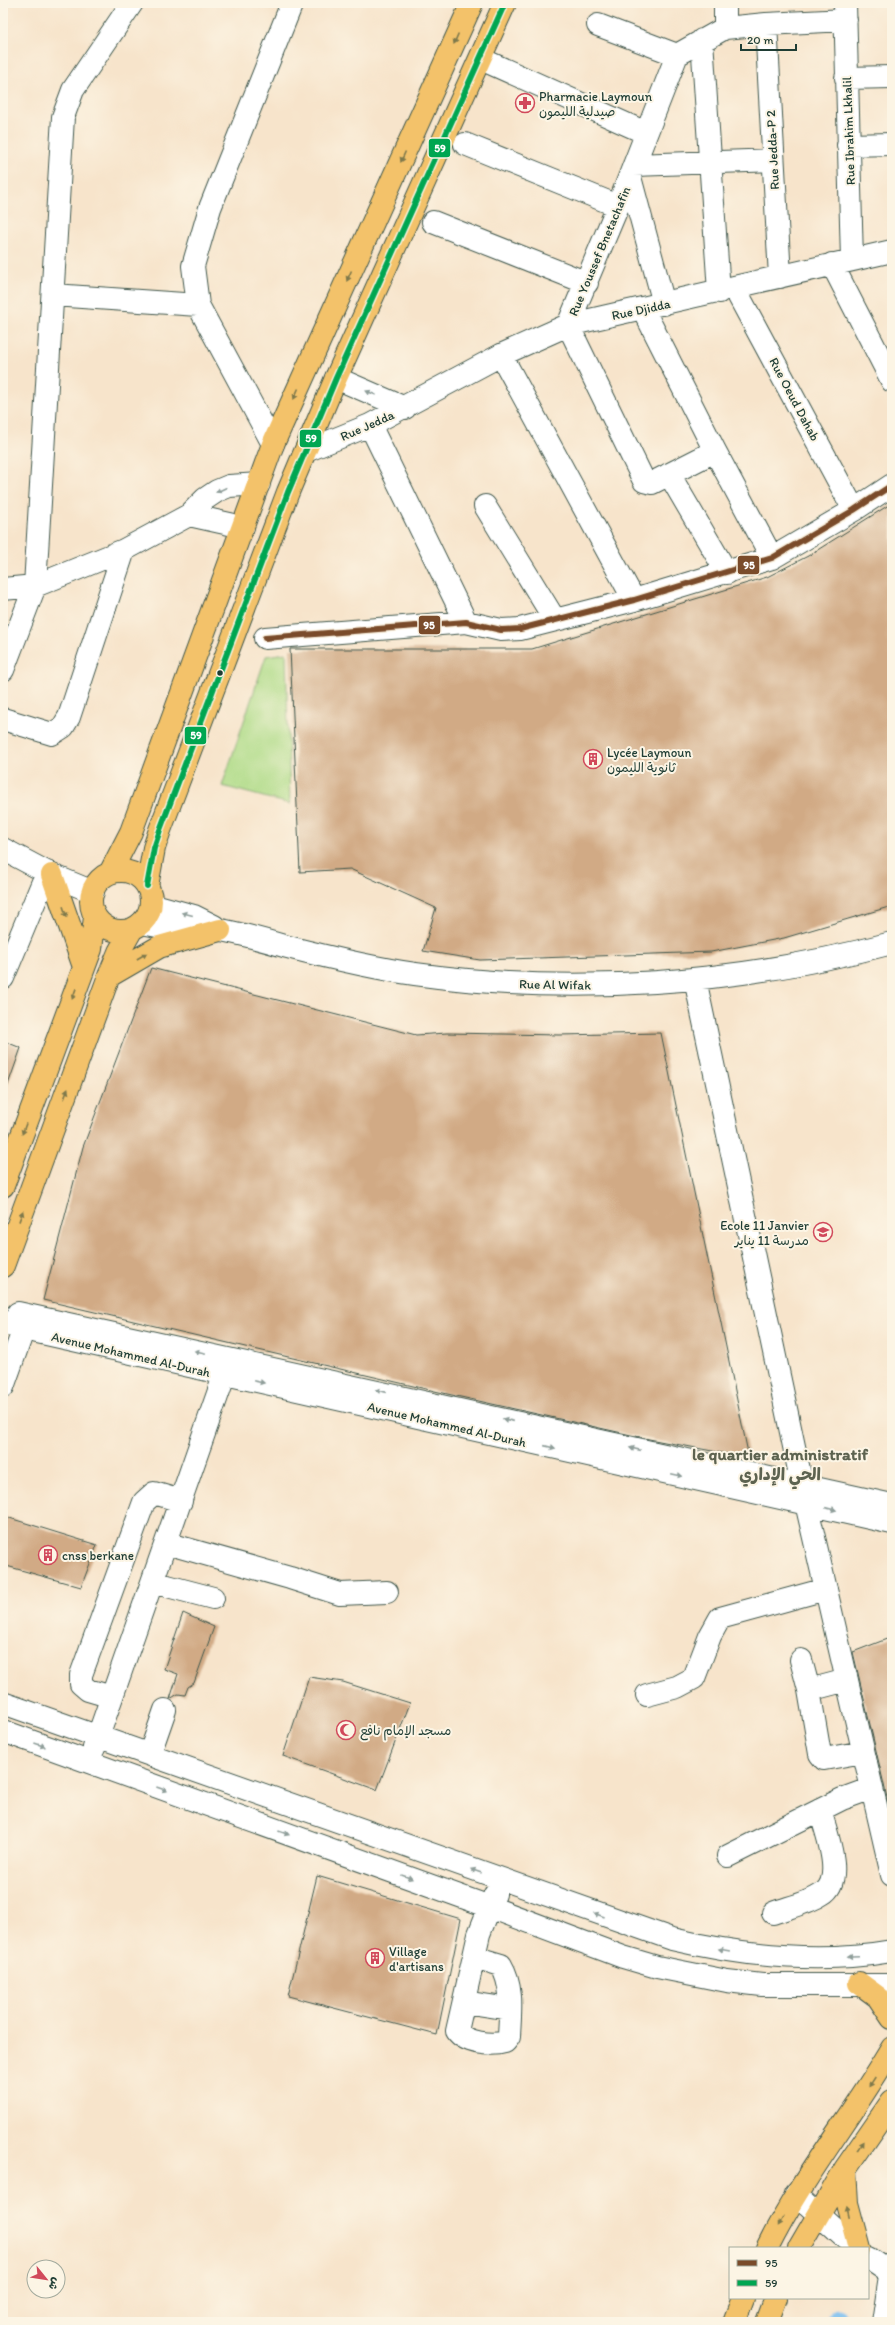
<svg xmlns="http://www.w3.org/2000/svg" width="895" height="2325" viewBox="0 0 895 2325" font-family="Itim,'Playpen Sans Arabic',sans-serif">
<style>
.green{fill:#afdb87;stroke:#678c5e}
.lines{fill:none;stroke-linecap:round;stroke-linejoin:round}
.canal{stroke:#78bef0;stroke-width:19}
.building{fill:#d1aa85}
.minor-casing{stroke:#3f564b;stroke-width:24}
.major-casing{stroke:#3f564b;stroke-width:24}
.highway-casing{stroke:#3f564b;stroke-width:24}
.minor{stroke:#fff;stroke-width:22}
.major{stroke:#f3c26a;stroke-width:22}
.highway{stroke:#f3c26a;stroke-width:22}
.bus-1-casing{stroke:#fcf5e5;stroke-width:9}
.bus-2-casing{stroke:#fcf5e5;stroke-width:9}
.bus-1{stroke:#7a4b2a;stroke-width:6}
.bus-2{stroke:#00a651;stroke-width:6}
.oneway{fill:#7e794c}
.oneway2{fill:#8f9e9a}
.bus-dot{fill:#1f3d34;stroke:#fcf5e5;stroke-width:1.5}
.labels{text-anchor:middle;stroke-width:4;stroke-linejoin:round;paint-order:stroke}
.poi-label{font-size:13px;fill:#1f3d34;stroke:#fcf5e5;text-anchor:start}
.street-label{font-size:13px;fill:#1f3d34;stroke:#fcf5e5}
.district-label{font-size:17px;font-weight:bold;fill:#5d6350;stroke:#fcf5e5}
.line-badge{stroke:#fcf5e5;stroke-width:1.5}
.badge-label{font-size:11px;text-anchor:middle;font-weight:bold;fill:#fff}
</style>
<rect width="100%" height="100%" fill="#fcf5e5"/>
<filter id="ink" filterUnits="userSpaceOnUse"><feTurbulence type="fractalNoise" baseFrequency=".025" numOctaves="2"/><feDisplacementMap in="SourceGraphic" scale="8" xChannelSelector="R" yChannelSelector="G"/><feConvolveMatrix kernelMatrix="1 2 1 2 8 2 1 2 1" color-interpolation-filters="sRGB"/></filter>
<filter id="wash" filterUnits="userSpaceOnUse"><feTurbulence type="fractalNoise" baseFrequency=".012" numOctaves="4" result="noise"/><feDisplacementMap in="SourceGraphic" scale="16" xChannelSelector="R" yChannelSelector="G"/><feGaussianBlur stdDeviation="0.9" result="paint"/><feColorMatrix in="noise" values="0 0 0 0 0 0 0 0 0 0 0 0 0 0 0 0 0 1.4 0 .05"/><feComposite in="paint" operator="in"/></filter>
<g filter="url(#wash)">
<rect width="100%" height="100%" fill="#f7e4cb"/>
<path class="green" d="M286,653L290,804L222,786L266,656Z"/>
<g class="lines">
<path class="canal" d="M837,2322L838,2318"/>
</g>
<g id="blocks">
<path class="building" d="M892,503V906L784,938L711,952L480,960L423,951L436,908L350,869L300,872L290,649H532L767,577L808,556Z
M151,968L416,1035L447,1033L559,1035L661,1033L749,1458L649,1439L452,1395L43,1300L83,1147Z
M6,1042L21,1048L5,1093L3,1092V1050Z
M3,1516L97,1545L81,1587L3,1565Z
M183,1613L214,1627L194,1683L188,1687L185,1695L178,1694L170,1699L178,1674L164,1669Z
M892,1637V1802H888L853,1652Z
M309,1677L343,1682L410,1703L377,1790L283,1756Z
M317,1876L461,1919L437,2035L288,1996Z"/>
</g>
</g>
<g filter="url(#ink)">
<use href="#blocks" fill-opacity="0" stroke="#3f564b" stroke-width="1"/>
<g class="lines">
<defs>
<path id="minor" d="M725,3V28L677,55L618,206L568,325L644,481L652,483L715,451L772,558
M845,3L852,260
M766,24L780,277
M598,25L677,55
M725,28L766,24L846,20
M702,40L719,292
M481,59L646,133
M846,78L892,77
M465,144L618,206
M848,145L892,144
M634,165L773,160
M630,177L664,304
M433,222L587,283
M832,264L892,381
M735,289L854,510
M53,295L198,305
M643,309L715,451
M501,355L634,600
M336,378L405,408
M370,425L466,622
M273,444L198,305L193,266L210,208L292,3
M306,451L370,425L501,355L568,325L892,251
M669,474L727,573
M485,506L555,620
M189,515L243,527
M3,589L35,586L124,550L189,515L205,499L217,491L229,486L259,484
M265,638L466,622L501,630L520,629L634,600L772,558L854,510L892,485
M3,670L35,586L63,117L73,90L132,3
M3,719L52,734L63,727L69,717L124,550
M3,849L52,875L93,892
M151,904L194,916L214,926
M142,923C156,926 169,929 183,929C195,930 209,928 221,930C242,934 264,940 284,946C327,957 371,968 415,974C574,996 737,984 892,943
M3,978L47,872
M695,979L806,1503L892,1875
M18,1313L892,1505
M3,1322L24,1329L892,1523
M3,1387L28,1317
M166,1543L290,1578L340,1594L387,1592
M152,1582L213,1598
M801,1660L809,1690
M847,1680L809,1690L820,1754L824,1759L863,1752
M647,1695L677,1687L694,1678L710,1636L720,1618L826,1589
M112,1697L88,1690L81,1684V1675L144,1502L154,1493L181,1501
M3,1703L672,1939C744,1956 818,1964 892,1951
M3,1731L490,1907L623,1957L657,1967L727,1981L762,1985H892
M94,1748L229,1362
M150,1753L165,1710
M728,1856L842,1799L872,1788
M773,1913C789,1907 809,1903 822,1894C846,1880 825,1830 820,1810
M474,1957L501,1965C514,1987 510,2012 509,2037L505,2042C491,2046 465,2043 457,2031L479,1934L495,1894
M464,2002L510,2009
M796,2194L856,2248
M868,2258L890,2273
M883,2322L892,2263"/>
<path id="major" d="M859,1983L878,1997L892,2018
M845,2169L847,2203L859,2248
M767,2248C802,2177 852,2116 892,2048
M799,2248L845,2169L892,2101
M734,2322L743,2298
M767,2322L776,2298"/>
<path id="highway" d="M91 901a30 30 0 1 1 60 0a30 30 0 1 1-60 0Z
M110,873L131,832L273,444L472,3
M52,875L84,967
M147,886L154,848L160,830L288,492L336,378L505,3
M109,976L159,947L220,930
M3,1186L91,949L95,917
M3,1266L109,976L119,952L132,929"/>
</defs>
<use href="#minor" class="minor-casing"/>
<use href="#major" class="major-casing"/>
<use href="#highway" class="highway-casing"/>
<use href="#minor" class="minor"/>
<use href="#major" class="major"/>
<use href="#highway" class="highway"/>
<defs>
<path id="bus-1" d="M265,638L466,622L501,630L520,629L634,600L772,558L854,510L892,485"/>
<path id="bus-2" d="M147,886L154,848L160,830L288,492L336,378L505,3"/>
</defs>
<use href="#bus-1" class="bus-1-casing"/>
<use href="#bus-2" class="bus-2-casing"/>
<use href="#bus-1" class="bus-1"/>
<use href="#bus-2" class="bus-2"/>
</g>
<defs><path id="oneway-solid" d="M-6-.8H1V-3.2L6.5 0L1 3.2V.8H-6Z"/></defs>
<g class="oneway">
<use href="#oneway-solid" transform="translate(456 39) rotate(113)"/>
<use href="#oneway-solid" transform="translate(403 157) rotate(114)"/>
<use href="#oneway-solid" transform="translate(349 276) rotate(114)"/>
<use href="#oneway-solid" transform="translate(296 394) rotate(114)"/>
<use href="#oneway-solid" transform="translate(65 912) rotate(71)"/>
<use href="#oneway-solid" transform="translate(142 956) rotate(-30)"/>
<use href="#oneway-solid" transform="translate(74 994) rotate(110)"/>
<use href="#oneway-solid" transform="translate(66 1094) rotate(-70)"/>
<use href="#oneway-solid" transform="translate(24 1129) rotate(110)"/>
<use href="#oneway-solid" transform="translate(21 1216) rotate(-70)"/>
<use href="#oneway-solid" transform="translate(872 2082) rotate(123)"/>
<use href="#oneway-solid" transform="translate(860 2146) rotate(-56)"/>
<use href="#oneway-solid" transform="translate(848 2211) rotate(-102)"/>
<use href="#oneway-solid" transform="translate(781 2221) rotate(120)"/>
</g>
<g class="oneway2">
<use href="#oneway-solid" transform="translate(371 393) rotate(-157)"/>
<use href="#oneway-solid" transform="translate(221 490) rotate(155)"/>
<use href="#oneway-solid" transform="translate(187 914) rotate(-166)"/>
<use href="#oneway-solid" transform="translate(200 1352) rotate(-168)"/>
<use href="#oneway-solid" transform="translate(259 1382) rotate(12)"/>
<use href="#oneway-solid" transform="translate(381 1391) rotate(-167)"/>
<use href="#oneway-solid" transform="translate(508 1420) rotate(-167)"/>
<use href="#oneway-solid" transform="translate(550 1447) rotate(13)"/>
<use href="#oneway-solid" transform="translate(635 1449) rotate(-167)"/>
<use href="#oneway-solid" transform="translate(677 1475) rotate(12)"/>
<use href="#oneway-solid" transform="translate(831 1509) rotate(13)"/>
<use href="#oneway-solid" transform="translate(40 1745) rotate(20)"/>
<use href="#oneway-solid" transform="translate(162 1789) rotate(20)"/>
<use href="#oneway-solid" transform="translate(284 1833) rotate(20)"/>
<use href="#oneway-solid" transform="translate(476 1871) rotate(-160)"/>
<use href="#oneway-solid" transform="translate(407 1877) rotate(20)"/>
<use href="#oneway-solid" transform="translate(599 1915) rotate(-160)"/>
<use href="#oneway-solid" transform="translate(724 1950) rotate(-170)"/>
<use href="#oneway-solid" transform="translate(853 1956) rotate(178)"/>
</g>
</g>
<defs>
<symbol id="pharmacy-ring" viewBox="-11 -11 22 22"><circle r="9.5" fill="#fcf5e5" stroke="#d1495b" stroke-width="1.5"/><path d="M-2-6h4v4h4v4h-4v4h-4v-4h-4v-4h4Z" fill="#d1495b"/></symbol>
<symbol id="building-ring" viewBox="-11 -11 22 22"><circle r="9.5" fill="#fcf5e5" stroke="#d1495b" stroke-width="1.5"/><path d="M-4-6H4V6H1V3H-1V6H-4ZM-2.5-4.3h1.7v1.8h-1.7ZM.8-4.3h1.7v1.8H.8ZM-2.5-1h1.7V.8h-1.7ZM.8-1h1.7V.8H.8Z" fill="#d1495b"/></symbol>
<symbol id="school-ring" viewBox="-11 -11 22 22"><circle r="9.5" fill="#fcf5e5" stroke="#d1495b" stroke-width="1.5"/><path d="M0-5L7-2L0 1L-7-2ZM-4 1L0 2.5L4 1V4Q0 6-4 4Z" fill="#d1495b"/></symbol>
<symbol id="mosque-ring" viewBox="-11 -11 22 22"><circle r="9.5" fill="#fcf5e5" stroke="#d1495b" stroke-width="1.5"/><path d="M3.5-4.9A6 6 0 1 0 3.5 4.9A5 5 0 1 1 3.5-4.9Z" fill="#d1495b"/></symbol>
</defs>
<g fill-rule="evenodd">
<use href="#pharmacy-ring" x="514" y="92" width="22" height="22"/>
<use href="#building-ring" x="582" y="748" width="22" height="22"/>
<use href="#school-ring" x="812" y="1221" width="22" height="22"/>
<use href="#building-ring" x="37" y="1544" width="22" height="22"/>
<use href="#mosque-ring" x="335" y="1719" width="22" height="22"/>
<use href="#building-ring" x="364" y="1947" width="22" height="22"/>
</g>
<circle class="bus-dot" cx="220" cy="673" r="3.5"/>
<g class="labels">
<g class="poi-label">
<text x="539" y="101">Pharmacie Laymoun<tspan x="539" dy="15">صيدلية الليمون</tspan></text>
<text x="607" y="757">Lycée Laymoun<tspan x="607" dy="15">ثانوية الليمون</tspan></text>
<text x="809" y="1230" text-anchor="end">Ecole 11 Janvier<tspan x="809" dy="15">مدرسة 11 يناير</tspan></text>
<text x="62" y="1560">cnss berkane</text>
<text x="360" y="1735">مسجد الإمام نافع</text>
<text x="389" y="1956">Village<tspan x="389" dy="15">d'artisans</tspan></text>
</g>
<g class="street-label">
<text transform="translate(848 131) rotate(-92)" y="5">Rue Ibrahim Lkhalil</text>
<text transform="translate(772 150) rotate(-93)" y="5">Rue Jedda-P 2</text>
<text transform="translate(599 251) rotate(-67)" y="5">Rue Youssef Bnetachafin</text>
<text transform="translate(641 309) rotate(-12)" y="5">Rue Djidda</text>
<text transform="translate(795 399) rotate(62)" y="5">Rue Oeud Dahab</text>
<text transform="translate(367 425) rotate(-24)" y="5">Rue Jedda</text>
<text transform="translate(555 984) rotate(1)" y="5">Rue Al Wifak</text>
<text transform="translate(131 1354) rotate(13)" y="5">Avenue Mohammed Al-Durah</text>
<text transform="translate(447 1424) rotate(13)" y="5">Avenue Mohammed Al-Durah</text>
</g>
<g class="district-label">
<text x="780" y="1460">le quartier administratif<tspan x="780" dy="20">الحي الإداري</tspan></text>
</g>
</g>
<g class="line-badge">
<rect x="428" y="138" width="23" height="20" rx="4" fill="#00a651"/>
<rect x="299" y="429" width="23" height="19" rx="4" fill="#00a651"/>
<rect x="737" y="555" width="23" height="20" rx="4" fill="#7a4b2a"/>
<rect x="418" y="615" width="23" height="20" rx="4" fill="#7a4b2a"/>
<rect x="184" y="726" width="23" height="19" rx="4" fill="#00a651"/>
</g>
<g class="badge-label">
<text x="440" y="152">59</text>
<text x="311" y="442">59</text>
<text x="749" y="569">95</text>
<text x="429" y="629">95</text>
<text x="196" y="739">59</text>
</g>
<rect width="895" height="2325" fill="none" stroke="#fcf5e5" stroke-width="16"/>
<rect x="729" y="2247" width="140" height="52" fill="#fcf5e5" stroke="#a4ab9e"/>
<rect x="737" y="2260" width="20" height="6" fill="#7a4b2a" stroke="#a4ab9e"/>
<text x="765" y="2267" font-size="12" fill="#1f3d34">95</text>
<rect x="737" y="2280" width="20" height="6" fill="#00a651" stroke="#a4ab9e"/>
<text x="765" y="2287" font-size="12" fill="#1f3d34">59</text>
<g transform="translate(46 2279) rotate(120)"><circle r="19" fill="#fcf5e5" stroke="#a4ab9e"/>
<path d="M0-3L7 15L0 10L-7 15Z" fill="#d1495b"/>
<text y="-6" font-size="11" font-weight="bold" text-anchor="middle" fill="#1f3d34">ش</text>
</g>
<path d="M741 44v6h55v-6" fill="none" stroke="#1f3d34" stroke-width="2"/>
<text x="747" y="44" font-size="12" fill="#1f3d34" stroke="#fcf5e5" stroke-width="3" paint-order="stroke">20 m</text>
</svg>
